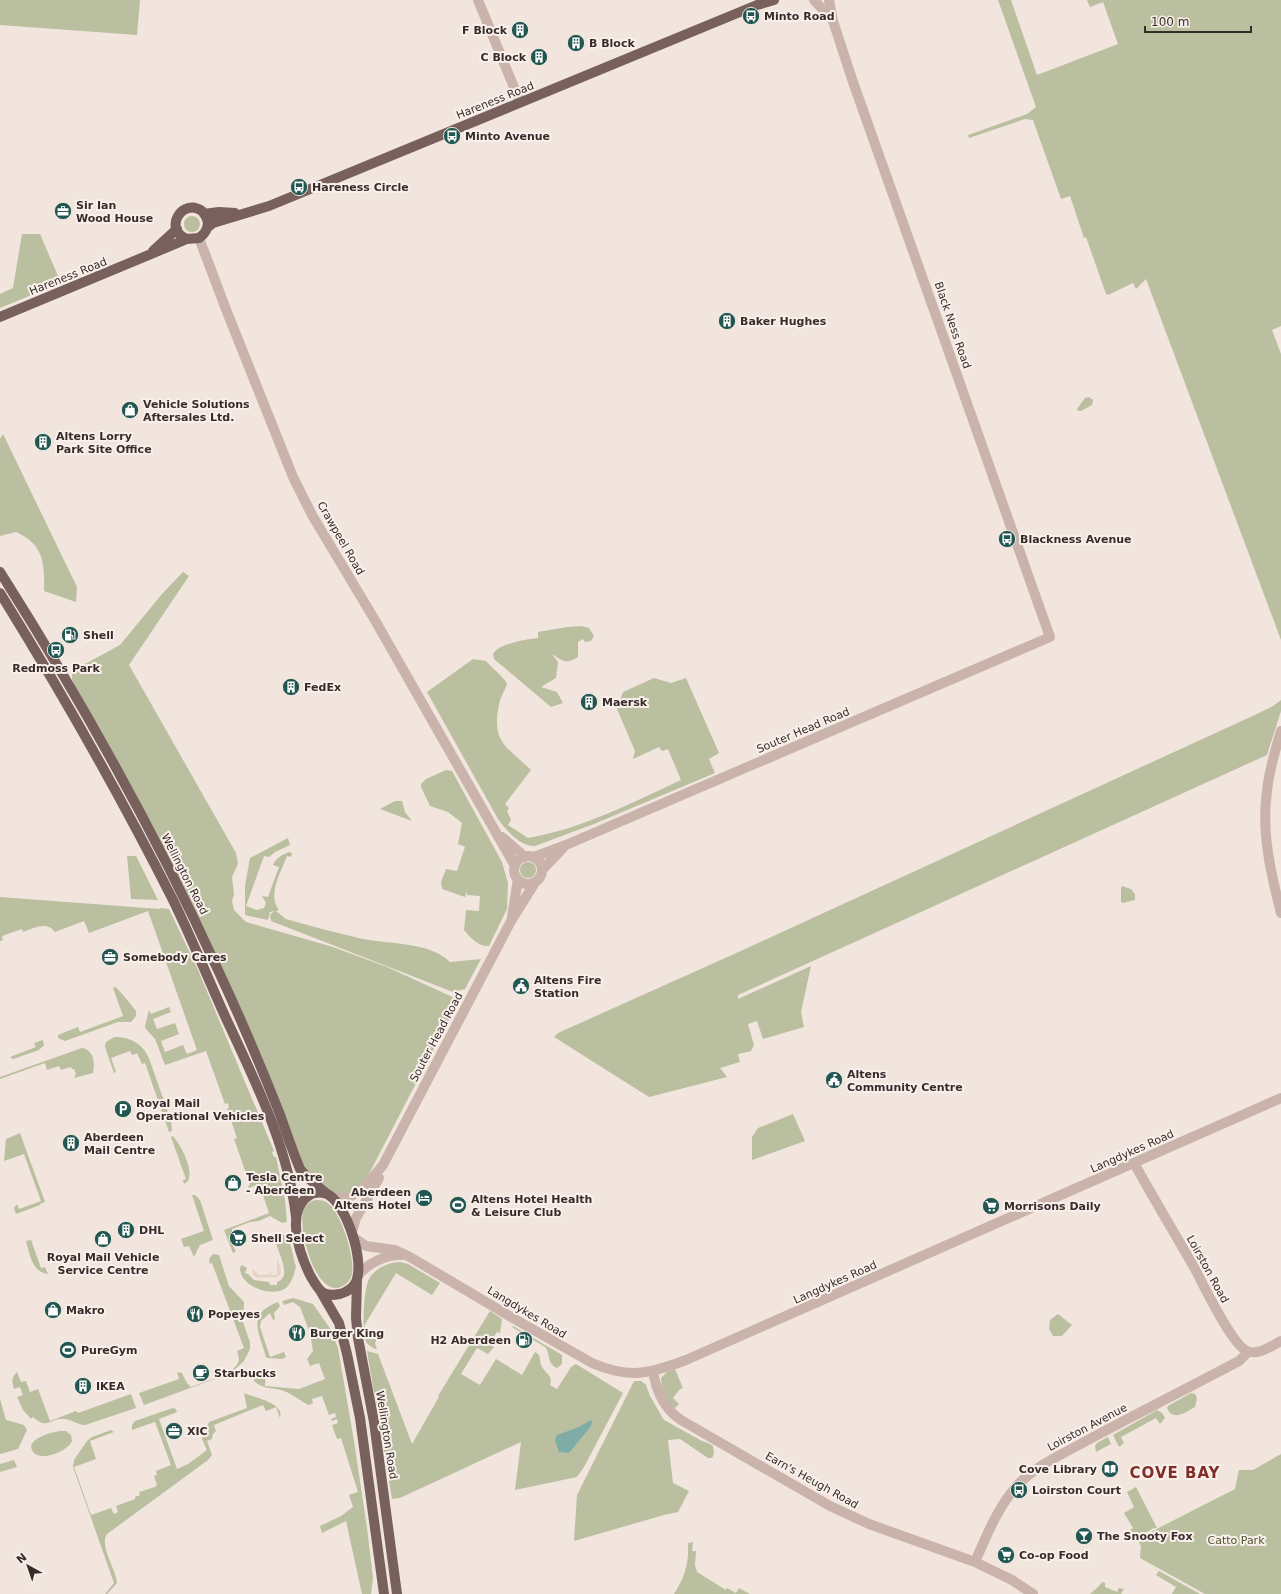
<svg xmlns="http://www.w3.org/2000/svg" width="1281" height="1594" viewBox="0 0 1281 1594" font-family="'DejaVu Sans',sans-serif">
<style>
.green{fill:#babf9f}
.plaza{fill:#e8d4c7}
.water{fill:#7faca7}
.lines{fill:none;stroke-linecap:round;stroke-linejoin:round}
.minor{stroke:#c9b3ab;stroke-width:10}
.major{stroke:#78615c;stroke-width:10}
.labels{text-anchor:middle;stroke-width:4;stroke-linejoin:round;paint-order:stroke}
.poi-label{font-size:11px;font-weight:bold;fill:#372c2a;stroke:#f9f0eb;text-anchor:start}
.street-label{font-size:11px;fill:#372c2a;stroke:#f9f0eb}
.park-label{font-size:11px;fill:#4c542f;stroke:#f9f0eb}
.district-label{font-size:15px;font-weight:bold;letter-spacing:1px;fill:#812e28;stroke:#f9f0eb}
</style>
<rect width="100%" height="100%" fill="#f1e5de"/>
<path class="green" d="M0,0H140L137,35L0,25Z
M998,0H1011L1037,75L1118,44L1103,2L1090,7L1087,0H1281V326L1272,330L1281,354V640L1146,279L1136,289L1133,283L1108,295L1106,294L1086,237L1084,238L1070,196L1061,199L1033,120L1025,119L969,138L968,135L1027,114L1036,107Z
M184 224a8 8 0 1 1 16 0a8 8 0 1 1-16 0Z
M22,234H40L61,283L0,308V294L13,288Z
M1089,397L1093,400L1092,405L1081,411H1078L1077,409L1085,398Z
M3,434L77,587L76,602L44,591C45,562 43,544 16,532L0,536V439Z
M183,572L189,576L129,665L236,853L238,864L232,877L234,894L232,901L234,910L246,922L333,947L387,967L459,1000L368,1176L350,1196L339,1198L304,1174L218,971L83,709L72,679V671L120,645L162,594Z
M581,626L589,628L594,636L591,641L585,642L583,639L578,642V657C564,665 564,661 552,654L558,662L556,678L541,687L557,692L563,703L551,707L494,659L493,654C498,644 527,639 538,638V632L567,627Z
M473,659L486,661C492,668 504,677 507,684C505,691 500,697 499,705C491,742 507,747 531,770L505,804L509,808L507,811L511,820L508,825L528,838C581,829 632,803 681,780L668,749L662,751L659,747L633,759L635,751L617,709L623,692L654,678L671,683L686,678L719,753L709,759L715,773L594,824L535,846C520,847 506,830 498,819L427,692Z
M1281,700V711L1267,755L738,995V999L811,966L801,1012L804,1027L763,1039L757,1021L748,1024L754,1045L751,1051L738,1054L740,1062L720,1068L727,1077L649,1097L554,1037L558,1033L743,950L1259,713L1273,706Z
M446,770L452,771L502,862L508,883L507,909L489,946C477,946 471,938 464,930L466,910L479,911L480,896L467,895V890L465,897L442,889L441,882L446,869L457,871L465,847L458,844L462,823L448,812L430,806L421,787V784L426,779Z
M395,801H402L405,812L412,821L380,809Z
M288,838L290,845L275,852L269,857L264,856L246,906L257,910L264,908L266,903L262,896L268,897L279,867L273,865C276,858 282,855 289,852L292,853L291,857L287,856C281,872 267,895 279,910L276,911L286,919C311,926 337,933 363,939C388,944 431,942 450,962L481,959L465,989L453,992L271,921L270,915L274,911L270,912L268,920L245,915V886L250,858Z
M127,856H136L158,900L131,899Z
M520 870a8 8 0 1 1 16 0a8 8 0 1 1-16 0Z
M1122,886L1131,889L1135,894V900L1123,903L1121,902V888Z
M0,897L160,909V908L169,909L198,970L274,1151L272,1152L274,1157H276L285,1200L287,1222L282,1223L270,1216L259,1221L250,1222L232,1229L233,1246L236,1251L233,1253L224,1230L269,1213L259,1184L249,1188L248,1186L250,1185L234,1139L237,1138L227,1109L229,1108L228,1103L225,1104L206,1051L165,1065L155,1039L146,1029L145,1026L149,1010L151,1014L169,1007L171,1012L153,1019L157,1029L175,1023L179,1034L161,1041L165,1052L183,1045L187,1054L197,1050L148,911L89,933L84,921L55,932C46,921 35,928 23,932L22,929L2,936L3,940L0,941Z
M115,987C119,989 133,1007 136,1011V1016L131,1022H118L65,1041L58,1038V1035L78,1027L80,1032L123,1016L113,988Z
M114,1037C131,1037 144,1044 150,1061L171,1121L172,1131L169,1132L145,1063L142,1064L137,1053L132,1055L130,1051L111,1058L116,1072L114,1073L105,1047L106,1042Z
M43,1040L44,1045L39,1050L13,1059L10,1057L36,1047L34,1043Z
M82,1048C94,1050 95,1063 93,1073L74,1078L76,1074L74,1069H72L71,1067L61,1070L59,1066L47,1070L45,1063L0,1079V1077Z
M793,1114L805,1141L752,1160V1137L758,1128Z
M20,1133L45,1202L40,1204V1205L16,1214L14,1208L17,1204L19,1209L41,1201L24,1154L4,1161L6,1139Z
M173,1136C181,1146 194,1169 188,1181L184,1184L183,1180L186,1179L171,1137Z
M192,1195H195L200,1200L213,1240L200,1245L194,1257L189,1246L184,1247L181,1239L204,1231Z
M316,1200C322,1200 326,1201 330,1205C342,1217 355,1257 352,1274C351,1279 348,1283 343,1286C316,1301 298,1229 303,1211C305,1205 310,1201 316,1200Z
M281,1234C292,1236 292,1256 296,1266C295,1272 292,1282 287,1287C274,1299 239,1287 240,1267L242,1265L247,1268L245,1273L248,1274L254,1280L269,1282L270,1285H277V1282C294,1276 276,1251 275,1238Z
M31,1240L41,1268L45,1267L48,1274C32,1272 30,1255 26,1241Z
M214,1254L219,1255L229,1286L244,1302L243,1322L250,1342V1349L244,1361L231,1373L144,1405L139,1393L179,1379L177,1372L182,1373L187,1383L191,1387C203,1382 237,1374 239,1360C239,1357 238,1354 237,1351L244,1348L212,1263L210,1264C208,1259 210,1256 214,1254Z
M400,1262L408,1264L440,1283L432,1295L396,1273L364,1326L379,1335L375,1343L377,1350C374,1348 369,1346 367,1343C361,1335 364,1287 369,1279C374,1269 389,1262 400,1262Z
M293,1298L313,1304L331,1330L338,1348L354,1441L367,1528L373,1578L371,1594H362L346,1521L322,1533L320,1526L341,1516L353,1507L349,1495L358,1492L341,1438L337,1439L332,1425L338,1423L337,1419L332,1421L331,1419L336,1417L335,1413L329,1415L322,1396L312,1399L313,1403L309,1405C300,1401 294,1395 284,1391C274,1387 263,1390 254,1381V1374L260,1369L266,1368L265,1386L299,1389L325,1379L319,1363L310,1366L307,1359L313,1351L310,1333L300,1307L293,1302L284,1305L282,1301Z
M278,1302L280,1306L274,1313L275,1319L273,1320L270,1313L261,1321L260,1327L270,1357L284,1352L286,1357L282,1359L268,1358L266,1357C259,1332 246,1314 278,1302Z
M490,1311L502,1319L500,1333L497,1332L489,1344L494,1347L488,1354L477,1348L461,1374L480,1385L496,1359L522,1375L535,1352L539,1355C540,1358 540,1362 541,1365C544,1373 554,1375 550,1385L557,1389L571,1367L576,1364L623,1393L584,1467L577,1477L515,1490L521,1442L400,1498L392,1499L367,1351L378,1354L412,1444L439,1397L438,1396Z
M1058,1314L1072,1325L1062,1336H1053L1049,1329L1050,1320Z
M513,1326L562,1355V1364L557,1368C547,1364 551,1355 545,1347L512,1327Z
M675,1369L683,1388L680,1389L673,1398L679,1404L675,1408C665,1403 661,1389 661,1378L667,1372Z
M17,1372L21,1382L26,1381L30,1392L38,1389L50,1421L76,1411L78,1413L131,1394L136,1408L85,1425C78,1425 72,1420 65,1419C50,1417 48,1431 33,1417L31,1419L23,1410L17,1397L23,1395L20,1387L14,1389C12,1383 11,1377 17,1372Z
M634,1381H641L646,1385L650,1396L664,1420L702,1441L708,1443L713,1446L714,1454L712,1458H708L680,1439L668,1440L673,1483L689,1491L678,1512L664,1515L574,1541L577,1495Z
M244,1393C255,1398 285,1403 280,1418L276,1407L266,1411L263,1405L214,1425L216,1431L213,1434L212,1439L207,1441L212,1455L208,1460L107,1534C99,1546 116,1569 117,1583L107,1594H105L114,1583L73,1467L74,1460L87,1441L92,1437L111,1430L114,1432L90,1441L96,1459L74,1467L91,1515L111,1508L114,1514L118,1512L116,1506L135,1499V1497L140,1495L139,1492L155,1487L157,1485L154,1476L157,1475L156,1471L171,1465L155,1422L132,1430V1425L135,1421L173,1408L176,1409L177,1412L159,1419L177,1469L188,1464L207,1450L202,1439L209,1422L247,1408Z
M1191,1393L1195,1394L1197,1398L1195,1407C1186,1412 1173,1422 1167,1408L1168,1406Z
M0,1399L6,1420L24,1425L27,1430L18,1449L0,1454Z
M1157,1410L1162,1413L1165,1418L1160,1424L1156,1418L1121,1437L1124,1443L1119,1447L1113,1435Z
M60,1431H66L71,1435L72,1441C68,1452 33,1466 31,1446C35,1436 50,1433 60,1431Z
M1108,1437L1111,1444L1096,1452L1095,1446L1097,1443Z
M1281,1454V1594H1205L1140,1558L1141,1546L1137,1539L1235,1489L1239,1470H1253Z
M14,1460L17,1467L0,1472V1464Z
M1136,1487L1157,1528H1154L1134,1539L1129,1531L1133,1528L1124,1513L1134,1507L1127,1492Z
M693,1542L692,1551H696L695,1565L697,1572L726,1590L727,1588L736,1593L739,1588L750,1594H674C685,1576 689,1564 688,1543Z
M1159,1571L1200,1594H1201H1172L1176,1587L1156,1575Z
M1102,1582L1105,1583V1587L1117,1592L1119,1588L1124,1589L1121,1594H1090L1098,1587Z"/>
<path class="plaza" d="M277,1258L281,1270L280,1275L277,1277L258,1278L253,1275L252,1269L260,1275L269,1274L271,1269V1275H277Z"/>
<path class="water" d="M591,1420L592,1423L591,1426L569,1453L559,1452L555,1440L557,1435L579,1427Z"/>
<g class="lines">
<path class="minor" d="M478,0L520,102
M814,0L833,21
M199,238L227,312L293,477L312,515L376,622L515,866
M1281,731C1275,751 1269,770 1267,791C1261,832 1271,874 1281,913
M502,837L525,857
M514 870a14 14 0 1 1 28 0a14 14 0 1 1-28 0Z
M534,857L566,845L1050,637L853,82L833,21L829,0
M542,870L563,848
M512,917L518,879
M1134,1163C1154,1199 1175,1234 1195,1269C1204,1286 1232,1345 1247,1351C1258,1356 1271,1346 1281,1341
M330,1196C354,1205 370,1181 383,1165L511,921L536,881
M352,1232L356,1218L379,1178
M353,1237L366,1246L395,1250L410,1257L511,1317L592,1363C629,1379 649,1374 686,1360L1281,1098
M357,1277C366,1264 386,1254 402,1255
M653,1371C656,1391 663,1408 681,1420L830,1506L869,1524L975,1562L1012,1580L1033,1594
M975,1562C986,1537 997,1509 1015,1488C1034,1466 1061,1455 1086,1441C1136,1414 1188,1388 1239,1361L1248,1352"/>
<path class="major" d="M204,214L219,212L235,213
M207,228L213,223L269,206L706,26L757,5L774,0
M153,251L177,229
M0,317L187,239L199,238C205,234 208,229 208,222C207,218 205,214 202,211C183,197 162,229 187,239
M0,572C81,700 155,832 218,970C240,1017 260,1064 279,1112C286,1131 292,1150 300,1169L308,1178L327,1194
M0,593C62,693 120,795 173,900C191,937 207,976 224,1014C254,1079 288,1145 296,1217
M314,1193C319,1192 324,1192 329,1195C347,1207 365,1261 356,1282C353,1288 347,1292 340,1294C334,1295 327,1296 322,1292C317,1288 313,1280 310,1275C299,1253 283,1206 314,1193Z
M357,1279L356,1318L358,1338L374,1422L397,1594
M321,1292L339,1323L347,1354L360,1418L384,1594"/>
</g>
<defs>
<symbol id="bus-disc" viewBox="-11 -11 22 22"><circle r="9.5" fill="#225650" stroke="#f9f0eb"/><path d="M-5-6H5V4H4V6H2V4H-2V6H-4V4H-5ZM-3.5-4V0h7V-4ZM-3.5 1.2v1.5H-2V1.2ZM2 1.2v1.5H3.5V1.2Z" fill="#fff"/></symbol>
<symbol id="building-disc" viewBox="-11 -11 22 22"><circle r="9.5" fill="#225650" stroke="#f9f0eb"/><path d="M-4-6H4V6H1V3H-1V6H-4ZM-2.5-4.3h1.7v1.8h-1.7ZM.8-4.3h1.7v1.8H.8ZM-2.5-1h1.7V.8h-1.7ZM.8-1h1.7V.8H.8Z" fill="#fff"/></symbol>
<symbol id="office-disc" viewBox="-11 -11 22 22"><circle r="9.5" fill="#225650" stroke="#f9f0eb"/><path d="M-6-3h4V-5.5h4V-3h4V5H-6ZM-1-4.5V-3h2v-1.5ZM-6 0V1H6V0Z" fill="#fff"/></symbol>
<symbol id="shop-disc" viewBox="-11 -11 22 22"><circle r="9.5" fill="#225650" stroke="#f9f0eb"/><path d="M-5-2.5h2.3a2.7 3.5 0 0 1 5.4 0H5L5.5 6h-11ZM-1.5-2.5h3a1.5 2.3 0 0 0-3 0Z" fill="#fff"/></symbol>
<symbol id="fuel-disc" viewBox="-11 -11 22 22"><circle r="9.5" fill="#225650" stroke="#f9f0eb"/><path d="M-5.5-6h7V0h2V4h1.3V-2.5L3-4.5l.8-.8L6-3V5H2.5V1h-1V6h-7ZM-4.2-4.7v3.2H.2V-4.7Z" fill="#fff"/></symbol>
<symbol id="civic-disc" viewBox="-11 -11 22 22"><circle r="9.5" fill="#225650" stroke="#f9f0eb"/><path d="M-.6-6.5H3V-4.5H.6V-3L4-1V1h2V6H-6V1h2V-1L-.6-3ZM-1.2 2.5V6h2.4V2.5Z" fill="#fff"/></symbol>
<symbol id="parking-disc" viewBox="-11 -11 22 22"><circle r="9.5" fill="#225650" stroke="#f9f0eb"/><path d="M-3.5-5.5H1a3.5 3.5 0 0 1 0 7H-1V5.5H-3.5ZM-1-3.4V-.6H.8a1.4 1.4 0 0 0 0-2.8Z" fill="#fff"/></symbol>
<symbol id="hotel-disc" viewBox="-11 -11 22 22"><circle r="9.5" fill="#225650" stroke="#f9f0eb"/><path d="M-6-4.5h1.5V1H6V5H4.5V3h-9V5H-6ZM-4 0a1.8 1.8 0 1 1 3.6 0ZM.5 0V-2.5h3Q6-2.5 6 0Z" fill="#fff"/></symbol>
<symbol id="stadium-disc" viewBox="-11 -11 22 22"><circle r="9.5" fill="#225650" stroke="#f9f0eb"/><path d="M0-5a6.5 5 0 1 0 0 10a6.5 5 0 1 0 0-10ZM-3.5-1.8h7v3.6h-7Z" fill="#fff"/></symbol>
<symbol id="supermarket-disc" viewBox="-11 -11 22 22"><circle r="9.5" fill="#225650" stroke="#f9f0eb"/><path d="M-6-5.5h2.5l.6 2H6L4.5 2H-2.5L-4.4-4H-6ZM-1.5 3.2a1.3 1.3 0 1 0 .1 0ZM3 3.2a1.3 1.3 0 1 0 .1 0Z" fill="#fff"/></symbol>
<symbol id="restaurant-disc" viewBox="-11 -11 22 22"><circle r="9.5" fill="#225650" stroke="#f9f0eb"/><path d="M-5-6h1v4h1v-4h1v4h1v-4h1v5L-1.5 .5V6h-2V.5L-5-1ZM5-6V6H3V1.5H1.5Q1.5-4 5-6Z" fill="#fff"/></symbol>
<symbol id="cafe-disc" viewBox="-11 -11 22 22"><circle r="9.5" fill="#225650" stroke="#f9f0eb"/><path d="M-5.5-4.5H6V0H3Q3 3.5 0 3.5H-2.5Q-5.5 3.5-5.5 0ZM3-3.2v2h1.7v-2ZM-6 4.5H4V6H-6Z" fill="#fff"/></symbol>
<symbol id="library-disc" viewBox="-11 -11 22 22"><circle r="9.5" fill="#225650" stroke="#f9f0eb"/><path d="M-6-4Q-3-5.5-.7-3.5V5Q-3 3-6 4ZM6-4Q3-5.5 .7-3.5V5Q3 3 6 4Z" fill="#fff"/></symbol>
<symbol id="bar-disc" viewBox="-11 -11 22 22"><circle r="9.5" fill="#225650" stroke="#f9f0eb"/><path d="M-6-5H6L.8 .8V4.5H3.5V6h-7V4.5H-.8V.8Z" fill="#fff"/></symbol>
</defs>
<g fill-rule="evenodd">
<use href="#bus-disc" x="741" y="6" width="20" height="20"/>
<use href="#building-disc" x="510" y="20" width="20" height="20"/>
<use href="#building-disc" x="566" y="33" width="20" height="20"/>
<use href="#building-disc" x="529" y="47" width="20" height="20"/>
<use href="#bus-disc" x="442" y="126" width="20" height="20"/>
<use href="#bus-disc" x="289" y="177" width="20" height="20"/>
<use href="#office-disc" x="53" y="201" width="20" height="20"/>
<use href="#building-disc" x="717" y="311" width="20" height="20"/>
<use href="#shop-disc" x="120" y="400" width="20" height="20"/>
<use href="#building-disc" x="33" y="432" width="20" height="20"/>
<use href="#bus-disc" x="997" y="529" width="20" height="20"/>
<use href="#fuel-disc" x="60" y="625" width="20" height="20"/>
<use href="#bus-disc" x="46" y="640" width="20" height="20"/>
<use href="#building-disc" x="281" y="677" width="20" height="20"/>
<use href="#building-disc" x="579" y="692" width="20" height="20"/>
<use href="#office-disc" x="100" y="947" width="20" height="20"/>
<use href="#civic-disc" x="511" y="976" width="20" height="20"/>
<use href="#civic-disc" x="824" y="1070" width="20" height="20"/>
<use href="#parking-disc" x="113" y="1099" width="20" height="20"/>
<use href="#building-disc" x="61" y="1133" width="20" height="20"/>
<use href="#shop-disc" x="223" y="1173" width="20" height="20"/>
<use href="#hotel-disc" x="414" y="1188" width="20" height="20"/>
<use href="#stadium-disc" x="448" y="1195" width="20" height="20"/>
<use href="#supermarket-disc" x="981" y="1196" width="20" height="20"/>
<use href="#building-disc" x="116" y="1220" width="20" height="20"/>
<use href="#supermarket-disc" x="228" y="1228" width="20" height="20"/>
<use href="#shop-disc" x="93" y="1229" width="20" height="20"/>
<use href="#shop-disc" x="43" y="1300" width="20" height="20"/>
<use href="#restaurant-disc" x="185" y="1304" width="20" height="20"/>
<use href="#restaurant-disc" x="287" y="1323" width="20" height="20"/>
<use href="#fuel-disc" x="514" y="1330" width="20" height="20"/>
<use href="#stadium-disc" x="58" y="1340" width="20" height="20"/>
<use href="#cafe-disc" x="191" y="1363" width="20" height="20"/>
<use href="#building-disc" x="73" y="1376" width="20" height="20"/>
<use href="#office-disc" x="164" y="1421" width="20" height="20"/>
<use href="#library-disc" x="1100" y="1459" width="20" height="20"/>
<use href="#bus-disc" x="1009" y="1480" width="20" height="20"/>
<use href="#bar-disc" x="1074" y="1526" width="20" height="20"/>
<use href="#supermarket-disc" x="996" y="1545" width="20" height="20"/>
</g>
<g class="labels">
<g class="poi-label">
<text x="764" y="20">Minto Road</text>
<text x="507" y="34" text-anchor="end">F Block</text>
<text x="589" y="47">B Block</text>
<text x="526" y="61" text-anchor="end">C Block</text>
<text x="465" y="140">Minto Avenue</text>
<text x="312" y="191">Hareness Circle</text>
<text x="76" y="209">Sir Ian<tspan x="76" dy="13">Wood House</tspan></text>
<text x="740" y="325">Baker Hughes</text>
<text x="143" y="408">Vehicle Solutions<tspan x="143" dy="13">Aftersales Ltd.</tspan></text>
<text x="56" y="440">Altens Lorry<tspan x="56" dy="13">Park Site Office</tspan></text>
<text x="1020" y="543">Blackness Avenue</text>
<text x="83" y="639">Shell</text>
<text x="56" y="672" text-anchor="middle">Redmoss Park</text>
<text x="304" y="691">FedEx</text>
<text x="602" y="706">Maersk</text>
<text x="123" y="961">Somebody Cares</text>
<text x="534" y="984">Altens Fire<tspan x="534" dy="13">Station</tspan></text>
<text x="847" y="1078">Altens<tspan x="847" dy="13">Community Centre</tspan></text>
<text x="136" y="1107">Royal Mail<tspan x="136" dy="13">Operational Vehicles</tspan></text>
<text x="84" y="1141">Aberdeen<tspan x="84" dy="13">Mail Centre</tspan></text>
<text x="246" y="1181">Tesla Centre<tspan x="246" dy="13">- Aberdeen</tspan></text>
<text x="411" y="1196" text-anchor="end">Aberdeen<tspan x="411" dy="13">Altens Hotel</tspan></text>
<text x="471" y="1203">Altens Hotel Health<tspan x="471" dy="13">&amp; Leisure Club</tspan></text>
<text x="1004" y="1210">Morrisons Daily</text>
<text x="139" y="1234">DHL</text>
<text x="251" y="1242">Shell Select</text>
<text x="103" y="1261" text-anchor="middle">Royal Mail Vehicle<tspan x="103" dy="13">Service Centre</tspan></text>
<text x="66" y="1314">Makro</text>
<text x="208" y="1318">Popeyes</text>
<text x="310" y="1337">Burger King</text>
<text x="511" y="1344" text-anchor="end">H2 Aberdeen</text>
<text x="81" y="1354">PureGym</text>
<text x="214" y="1377">Starbucks</text>
<text x="96" y="1390">IKEA</text>
<text x="187" y="1435">XIC</text>
<text x="1097" y="1473" text-anchor="end">Cove Library</text>
<text x="1032" y="1494">Loirston Court</text>
<text x="1097" y="1540">The Snooty Fox</text>
<text x="1019" y="1559">Co-op Food</text>
</g>
<g class="street-label">
<text transform="translate(495 100) rotate(-22)" y="4">Hareness Road</text>
<text transform="translate(68 276) rotate(-22)" y="4">Hareness Road</text>
<text transform="translate(953 325) rotate(71)" y="4">Black Ness Road</text>
<text transform="translate(341 538) rotate(60)" y="4">Crawpeel Road</text>
<text transform="translate(803 730) rotate(-23)" y="4">Souter Head Road</text>
<text transform="translate(185 874) rotate(63)" y="4">Wellington Road</text>
<text transform="translate(436 1037) rotate(-62)" y="4">Souter Head Road</text>
<text transform="translate(1132 1151) rotate(-24)" y="4">Langdykes Road</text>
<text transform="translate(1208 1269) rotate(61)" y="4">Loirston Road</text>
<text transform="translate(835 1282) rotate(-24)" y="4">Langdykes Road</text>
<text transform="translate(527 1312) rotate(31)" y="4">Langdykes Road</text>
<text transform="translate(1087 1427) rotate(-28)" y="4">Loirston Avenue</text>
<text transform="translate(387 1435) rotate(81)" y="4">Wellington Road</text>
<text transform="translate(812 1480) rotate(29)" y="4">Earn's Heugh Road</text>
</g>
<g class="park-label">
<text x="1236" y="1544">Catto Park</text>
</g>
<g class="district-label">
<text x="1175" y="1478">COVE BAY</text>
</g>
</g>
<g transform="translate(28 1566) rotate(320)" stroke="#f9f0eb" stroke-width="3" paint-order="stroke">
<path d="M0-3L7 15L0 10L-7 15Z" fill="#372c2a"/>
<text y="-6" font-size="11" font-weight="bold" text-anchor="middle" fill="#372c2a">N</text>
</g>
<path d="M1145 26v6h106v-6" fill="none" stroke="#372c2a" stroke-width="2"/>
<text x="1151" y="26" font-size="12" fill="#372c2a" stroke="#f9f0eb" stroke-width="3" paint-order="stroke">100 m</text>
</svg>
